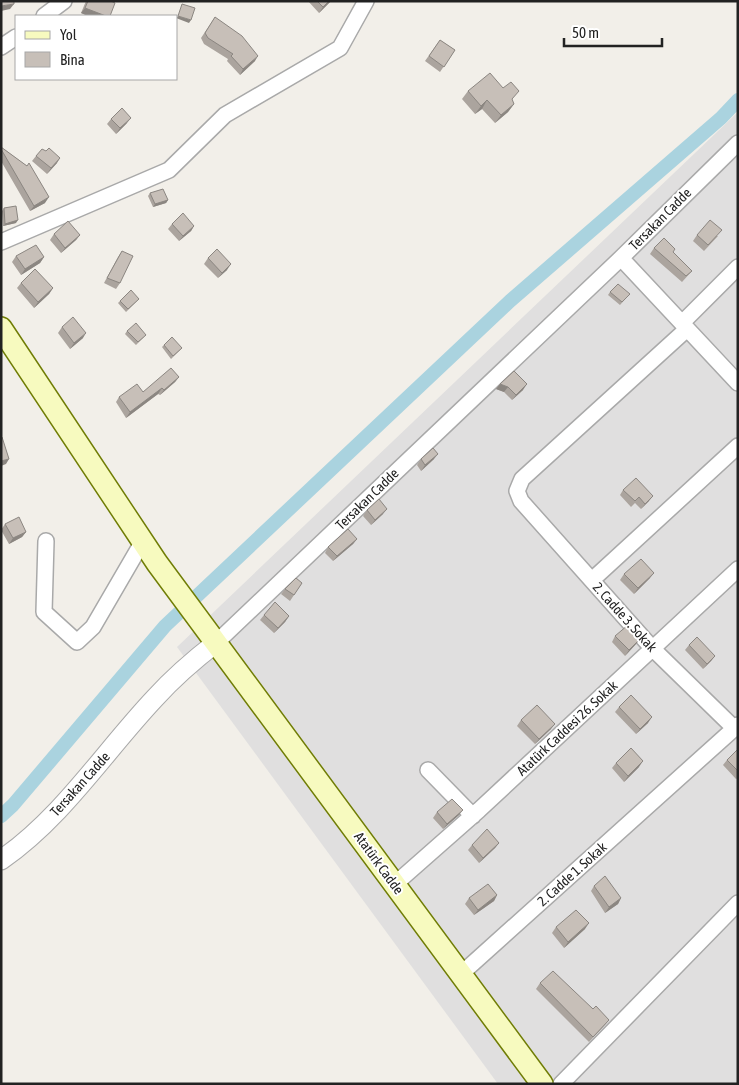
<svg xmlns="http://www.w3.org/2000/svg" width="739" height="1085" font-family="'Asap Condensed',sans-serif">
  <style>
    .residential { fill: #e0dfdf }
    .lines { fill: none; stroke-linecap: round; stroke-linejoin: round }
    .canal { stroke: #aad3df; stroke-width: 14 }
    .minor-casing { stroke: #a9a9a9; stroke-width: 18 }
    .tertiary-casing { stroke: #a9a9a9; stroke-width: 21 }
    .secondary-casing { stroke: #707d05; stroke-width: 24 }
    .minor { stroke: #fff; stroke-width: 15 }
    .tertiary { stroke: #fff; stroke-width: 19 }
    .secondary { stroke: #f7fabf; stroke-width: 21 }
    .wall { fill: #aba49e }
    .shaded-wall { fill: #8b8681 }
    .building { fill: #c7bfb8; stroke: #8b8681 }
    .labels { text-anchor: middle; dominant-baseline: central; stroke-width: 4; stroke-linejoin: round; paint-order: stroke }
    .street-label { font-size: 14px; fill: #222; stroke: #fff }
  </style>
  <rect width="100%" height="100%" fill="#f2efe9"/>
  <path class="residential" d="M738 112V1084H498L177 647Z"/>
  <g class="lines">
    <path class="canal" d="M1 816 13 805 165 626 510 301 721 118 738 100"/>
    <defs>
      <path id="minor" d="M44 16 64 1
        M1 47 16 37
        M1 242 169 170 225 115 340 48 366 1
        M621 258 738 383
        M682 323 738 267
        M687 329 522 479 517 491 521 501 652 648 734 728
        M46 541 44 612 77 642 93 627 143 541
        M592 580 738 446
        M217 642 621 258 738 143
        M428 770 473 816
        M395 884 479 810 738 569
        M461 974 738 725
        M561 1084 738 903"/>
      <path id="tertiary" d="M1 860C63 817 104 752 155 698 174 677 195 659 217 642"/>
      <path id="secondary" d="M1 328 157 563 542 1084"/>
    </defs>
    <use href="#minor" class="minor-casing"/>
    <use href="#tertiary" class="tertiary-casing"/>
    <use href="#secondary" class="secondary-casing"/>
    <use href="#minor" class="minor"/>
    <use href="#tertiary" class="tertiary"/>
    <use href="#secondary" class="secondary"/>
  </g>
  <path class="wall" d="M86 1H111L110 16H88L81 13Z
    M308 1H331L319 13Z
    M215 17 255 61 240 75 227 61 228 59 204 44 201 38Z
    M440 40 455 50 440 72 425 61Z
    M503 88 514 104 508 112 495 123 482 109 475 114 462 99 468 91Z
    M111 119 127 123 116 134 107 124Z
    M1 147 27 166 45 203 30 211 1 161Z
    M36 156 57 163 47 174 32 161Z
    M150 193 168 200 166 203 153 207 148 196Z
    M4 208 16 223 3 226 2 211Z
    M172 224 194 226 191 231 179 241 168 229Z
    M54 234 80 235 76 240 61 253 50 240Z
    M697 235 718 236 704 251 693 241Z
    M654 248 673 252 692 271 682 282 650 254Z
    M122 251 120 283 116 289 104 283 118 257Z
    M16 256 44 257 40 263 21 275 12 262Z
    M208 258 227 270 218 278 204 264Z
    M21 283 53 288 49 294 34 308 17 288Z
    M610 292 628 296 620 305 608 295Z
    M139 299 126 312 118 303 120 301Z
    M62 327 83 338 70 349 58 333Z
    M127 331 144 337 136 345 125 334Z
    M164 345 182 348 171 359 162 347Z
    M179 377 175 382 160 395 158 394 126 418 116 402 119 397 143 392Z
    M500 384 523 390 512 400 504 392 496 389Z
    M421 459H434L421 471 417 465Z
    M623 490 649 501 641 509 635 503 631 507 620 495Z
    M367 510 383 514 371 525 363 516Z
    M5 524 26 532 22 537 9 544 1 530Z
    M357 539 353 544 333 561 325 553 328 547Z
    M624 574 650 578 634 594 620 580Z
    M302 583 290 601 281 594 285 589Z
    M264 615 289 616 285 622 274 633 260 620Z
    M615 636 640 639 636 644 625 656 612 642Z
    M689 645 715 656 711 661 703 669 685 650Z
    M619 707 648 723 636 734 615 712Z
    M521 720 551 729 535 744 517 726Z
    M738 749V778L736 779 723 765 727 760Z
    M616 763 639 767 624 782 612 768Z
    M437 812 459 815 443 829 433 818Z
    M499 843 495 848 479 863 468 850 472 845Z
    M594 886 621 898 618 904 605 913 591 891Z
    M497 895 494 901 474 915 465 904 469 898Z
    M556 927 585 929 564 948 552 933Z
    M540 983 609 1020 605 1025 589 1042 536 989Z"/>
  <path class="shaded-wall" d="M329 1H331L319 13 323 7Z
    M14 4 10 9 1 11V6Z
    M85 8 106 16H88L81 13Z
    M178 16 191 20 189 23 176 18Z
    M258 56 255 61 240 75 243 69Z
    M487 100 482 109 475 114 481 106Z
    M514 104 508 112 495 123 501 115Z
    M131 118 127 123 116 134 120 128Z
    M60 158 57 163 47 174 51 168Z
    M49 197 45 203 30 211 34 206Z
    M168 200 166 203 153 207 155 204Z
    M18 220 16 223 3 226 5 224Z
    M194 226 191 231 179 241 183 236Z
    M80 235 76 240 61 253 65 248Z
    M44 257 40 263 21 275 25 269Z
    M231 264 227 270 218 278 222 273Z
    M53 288 49 294 34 308 38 302Z
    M86 333 83 338 70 349 74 343Z
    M179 377 175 382 160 395 164 390Z
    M500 384 508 387 504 392 496 389Z
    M527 384 523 390 512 400 516 395Z
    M162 388 158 394 126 418 130 412Z
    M438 454 434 459 421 471 425 465Z
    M9 459 6 464 1 466V461Z
    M653 496 649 501 641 509 645 504Z
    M387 509 383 514 371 525 375 520Z
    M26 532 22 537 9 544 13 538Z
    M357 539 353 544 333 561 337 556Z
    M654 573 650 578 634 594 638 588Z
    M289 616 285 622 274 633 278 628Z
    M640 639 636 644 625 656 629 650Z
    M715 656 711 661 703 669 707 664Z
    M652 717 648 723 636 734 640 729Z
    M555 724 551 729 535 744 539 739Z
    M643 761 639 767 624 782 628 776Z
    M463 810 459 815 443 829 447 824Z
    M499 843 495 848 479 863 483 858Z
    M497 895 494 901 474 915 478 910Z
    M621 898 618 904 605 913 609 907Z
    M589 923 585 929 564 948 568 942Z"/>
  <path class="building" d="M1 1H14V4L1 6Z
    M88 1H111L115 3 110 16H106L85 8Z
    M317 1H329L323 7Z
    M182 4 195 8 191 20 178 16Z
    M215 17 242 36 258 56 243 69 231 56 233 54 208 38 205 33Z
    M440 40 455 50 444 67 429 56Z
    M490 73 503 88 511 82 519 91 512 99 514 104 501 115 487 100 481 106 468 91Z
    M122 108 131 118 120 128 111 119Z
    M1 147 27 166 29 163 49 197 34 206 1 149Z
    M49 148 60 158 51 168 36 156 42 149 46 151Z
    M163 189 168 200 155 204 150 193Z
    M16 206 18 220 5 224 4 208Z
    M183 213 194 226 183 236 172 224Z
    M710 220 722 230 708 245 697 235Z
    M68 221 80 235 65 248 54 234Z
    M664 238 675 249 673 252 692 271 686 276 654 248Z
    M36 245 44 257 25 269 16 256Z
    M217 249 231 264 222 273 208 258Z
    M122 251 133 256 120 283 107 278Z
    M35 269 53 288 38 302 21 283Z
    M618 284 630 294 622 302 610 292Z
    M131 290 139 299 128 309 120 301Z
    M73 317 86 333 74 343 62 327Z
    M136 323 146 335 138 342 127 331Z
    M172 337 182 348 173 356 164 345Z
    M171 368 179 377 164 390 162 388 130 412 119 397 137 384 143 392Z
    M514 371 527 384 516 395 508 387 500 384Z
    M2 437 9 459 1 461V438Z
    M433 448 438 454 425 465 421 459Z
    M636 478 653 496 645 504 639 497 635 501 623 490Z
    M379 499 387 509 375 520 367 510Z
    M19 517 26 532 13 538 5 524Z
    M348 529 357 539 337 556 328 547Z
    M641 559 654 573 638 588 624 574Z
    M296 578 302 583 294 595 285 589Z
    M275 602 289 616 278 628 264 615Z
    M628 625 640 639 629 650 615 636Z
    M697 637 715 656 707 664 689 645Z
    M631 695 652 717 640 729 619 707Z
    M537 705 555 724 539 739 521 720Z
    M631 748 643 761 628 776 616 763Z
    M738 749V771L727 760Z
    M452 799 463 810 447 824 437 812Z
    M487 829 499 843 483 858 472 845Z
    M605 876 621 898 609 907 594 886Z
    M488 884 497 895 478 910 469 898Z
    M576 910 589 923 568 942 556 927Z
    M553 971 593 1009 596 1006 609 1020 593 1037 540 983Z"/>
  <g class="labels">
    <g class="street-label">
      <text transform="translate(660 219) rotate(-45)">Tersakan Cadde</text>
      <text transform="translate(367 499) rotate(-44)">Tersakan Cadde</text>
      <text transform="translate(625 617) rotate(48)">2. Cadde 3. Sokak</text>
      <text transform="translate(567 728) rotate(-43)">Atatürk Caddesi 26. Sokak</text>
      <text transform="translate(80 784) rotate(-48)">Tersakan Cadde</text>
      <text transform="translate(379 863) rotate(54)">Atatürk Cadde</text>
      <text transform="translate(572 874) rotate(-42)">2. Cadde 1. Sokak</text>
    </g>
  </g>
  <rect width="739" height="1085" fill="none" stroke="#222222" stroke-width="5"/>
  <rect x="15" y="15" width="162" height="65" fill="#ffffff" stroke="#a7a7a7"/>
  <rect x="25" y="31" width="25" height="8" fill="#f7fabf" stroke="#a7a7a7"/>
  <text x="60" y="40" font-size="15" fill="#222222">Yol</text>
  <rect x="25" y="52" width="25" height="15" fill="#c7bfb8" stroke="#a7a7a7"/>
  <text x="60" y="65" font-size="15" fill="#222222">Bina</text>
  <path d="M564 38v8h98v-8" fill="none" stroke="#222222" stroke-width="2.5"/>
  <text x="572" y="38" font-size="15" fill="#222222" stroke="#ffffff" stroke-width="4" paint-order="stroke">50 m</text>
</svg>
